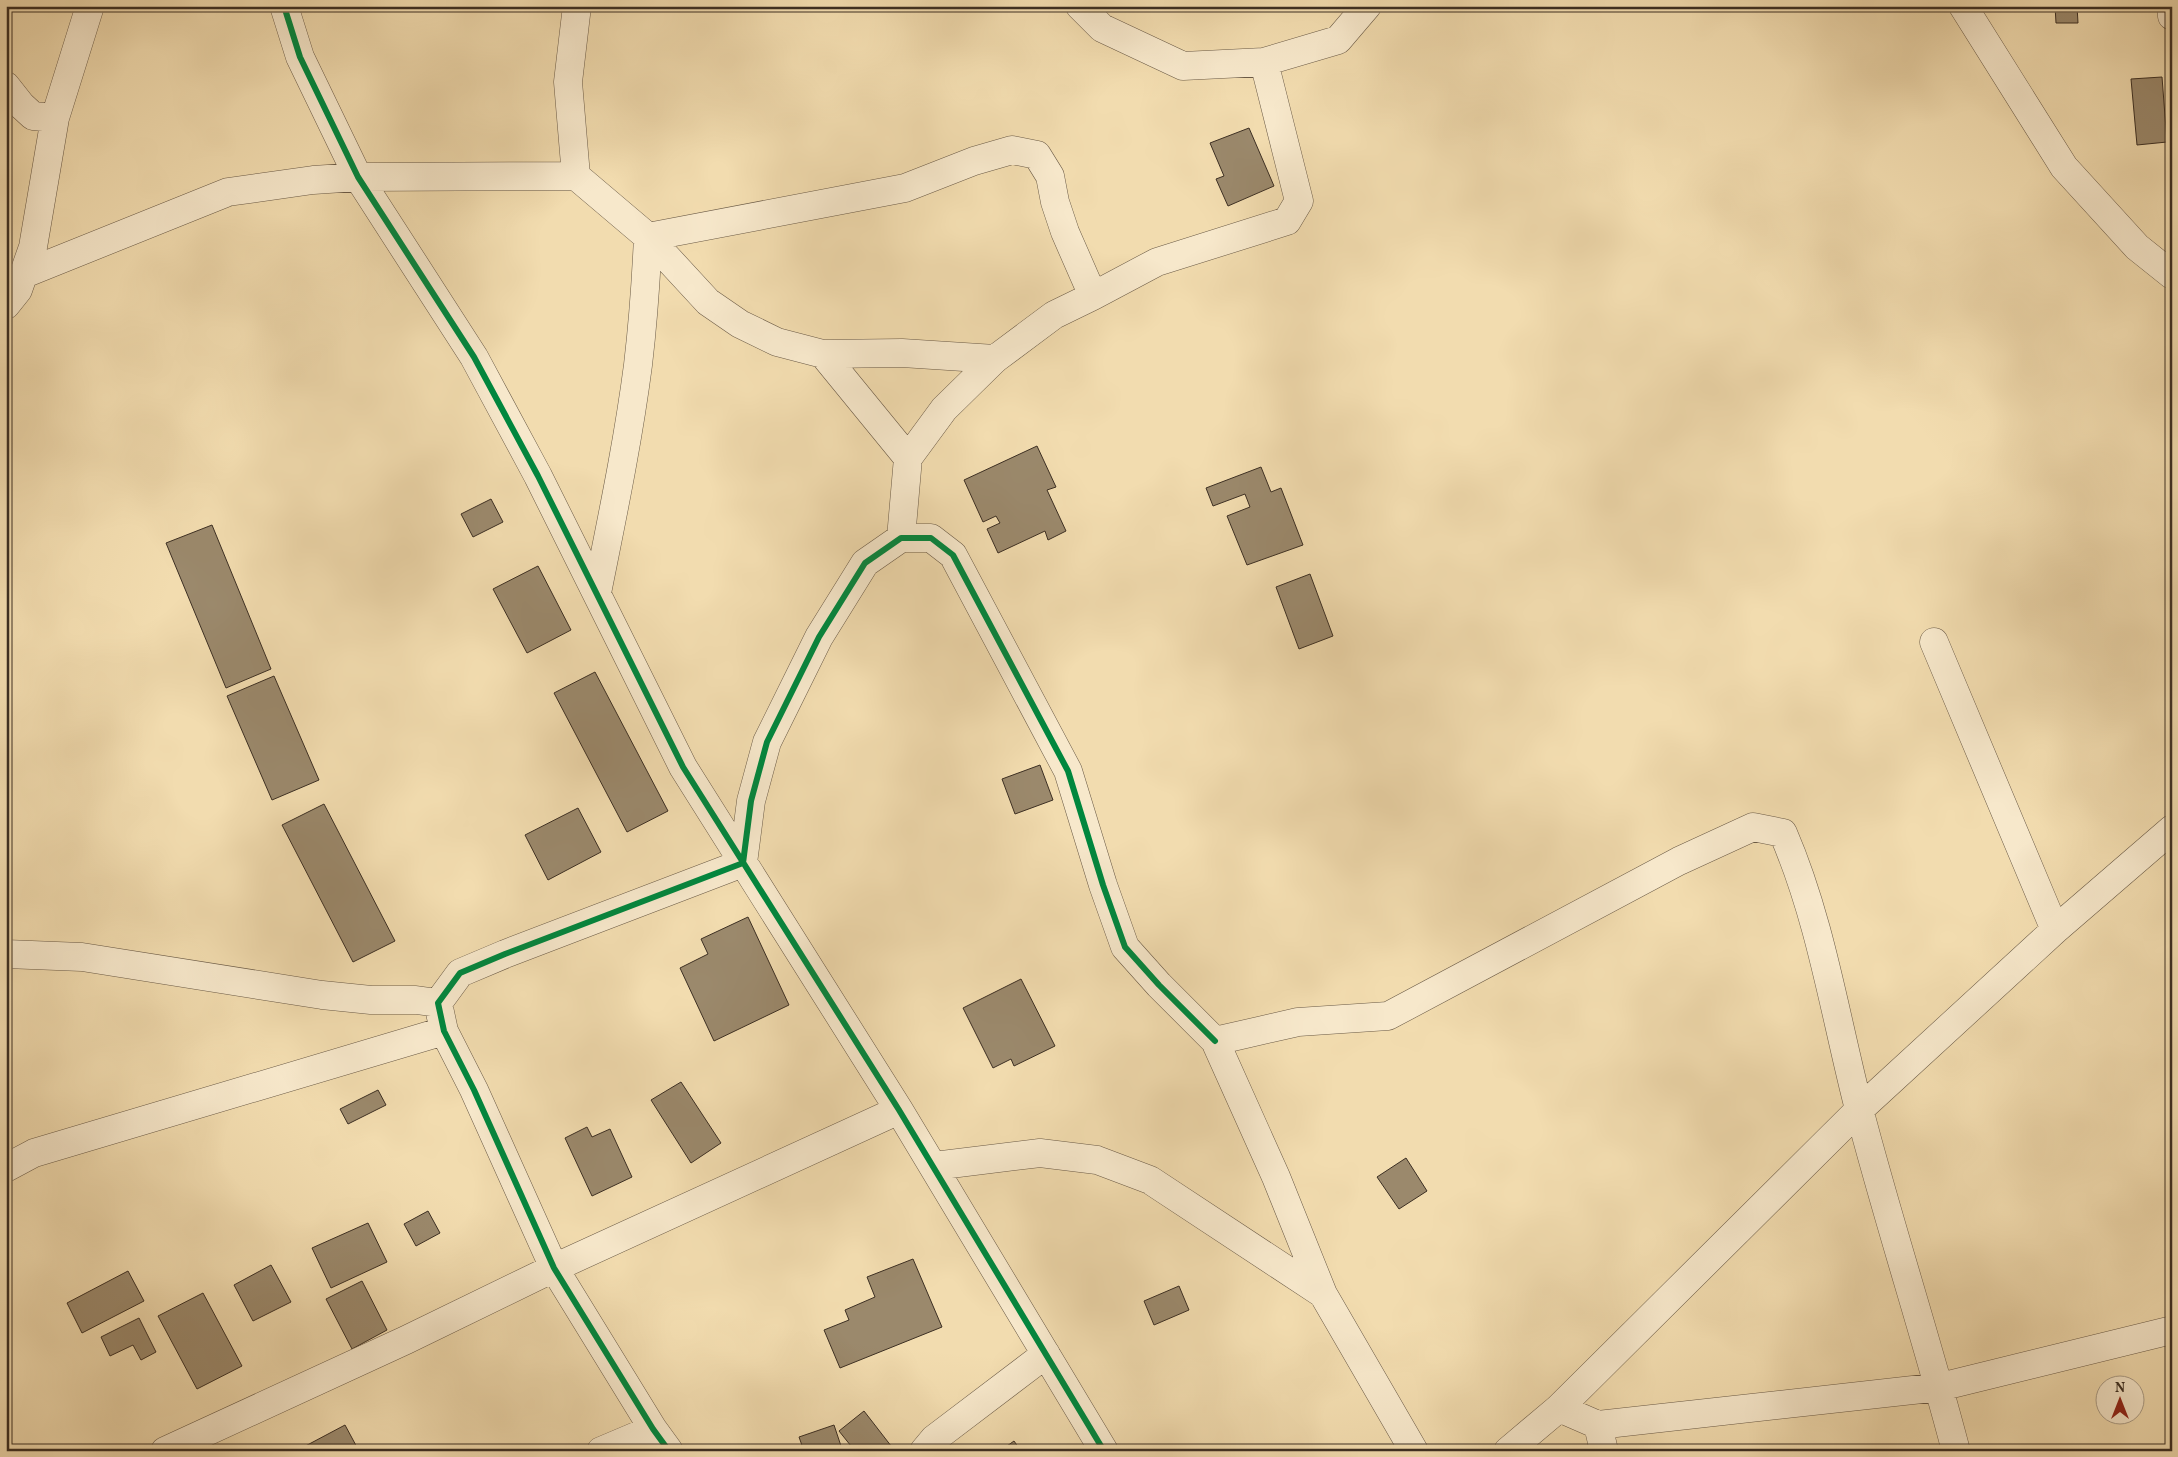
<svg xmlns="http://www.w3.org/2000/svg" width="2178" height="1457" font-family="Vollkorn,serif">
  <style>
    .building { fill: #9b896c; stroke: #3c2f23 }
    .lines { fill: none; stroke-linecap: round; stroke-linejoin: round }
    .minor-casing { stroke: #6a5a46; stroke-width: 29 }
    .minor { stroke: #f7e8cb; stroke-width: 28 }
    .cycleway-casing { stroke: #f7e8cb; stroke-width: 9 }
    .cycleway { stroke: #00873e; stroke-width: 6 }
  </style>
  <rect width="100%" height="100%" fill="#f2dcaf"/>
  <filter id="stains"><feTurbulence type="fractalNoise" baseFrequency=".004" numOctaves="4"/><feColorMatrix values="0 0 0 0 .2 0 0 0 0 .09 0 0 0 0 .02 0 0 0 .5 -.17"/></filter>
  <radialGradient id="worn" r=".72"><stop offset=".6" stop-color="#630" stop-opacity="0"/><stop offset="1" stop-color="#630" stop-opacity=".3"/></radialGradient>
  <path class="building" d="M2055 6H2077L2078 23H2056Z
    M2162 77 2167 142 2137 145 2131 79Z
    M1249 128 1274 186 1228 206 1216 179 1224 176 1210 143Z
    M1037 446 1056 487 1047 490 1066 531 1048 540 1045 531 998 553 987 529 1000 523 996 516 983 522 964 480Z
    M1261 467 1271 492 1281 488 1303 545 1247 565 1227 516 1250 507 1245 494 1213 506 1206 488Z
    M491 499 503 522 473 537 461 514Z
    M212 525 271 669 226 688 166 543Z
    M538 566 571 630 527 653 493 589Z
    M1310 574 1333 636 1299 649 1276 587Z
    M595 672 668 811 627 832 554 693Z
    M274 676 319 780 272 800 227 696Z
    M1040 765 1053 800 1015 814 1002 779Z
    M324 804 395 941 353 962 282 825Z
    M578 808 601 852 548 880 525 835Z
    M748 917 789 1005 714 1041 680 968 708 954 701 939Z
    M1021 979 1055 1046 1014 1066 1011 1059 993 1068 963 1008Z
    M681 1082 721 1143 691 1163 651 1100Z
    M378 1090 386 1105 348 1124 340 1109Z
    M587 1127 592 1137 610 1129 632 1177 592 1196 565 1138Z
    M1406 1158 1427 1191 1399 1209 1377 1177Z
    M428 1211 440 1233 416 1246 404 1224Z
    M368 1223 387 1262 331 1288 312 1248Z
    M913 1259 942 1327 840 1368 824 1330 849 1320 845 1310 875 1297 867 1277Z
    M271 1265 291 1302 253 1321 234 1285Z
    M128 1271 144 1301 82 1333 67 1303Z
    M362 1281 387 1330 352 1349 326 1299Z
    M1179 1286 1189 1310 1154 1325 1144 1301Z
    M203 1293 242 1366 197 1389 158 1316Z
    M139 1318 156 1352 141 1360 133 1345 110 1356 101 1337Z
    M864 1411 895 1451H844L851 1446 839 1431Z
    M345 1425 359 1451H296Z
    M834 1425 842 1449 836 1451H804L799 1437Z
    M1014 1441 1021 1451H1000Z"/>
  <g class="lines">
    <defs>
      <path id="minor" d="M284 6 300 57 358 177 474 357 538 476 683 767 899 1110 1104 1451
        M1080 6 1102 28 1183 66 1264 62 1338 40 1367 6
        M1963 6 2064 167 2137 247 2172 275
        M2171 6 2172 16
        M6 86 21 105 33 116 55 118
        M576 176 568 82 577 6
        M648 237 905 188 974 161 1012 150 1037 155 1050 176 1055 202 1065 232 1093 296 1157 262 1287 221 1299 201 1264 62
        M24 274 228 192 313 180 358 177 576 176 648 237 708 302 740 324 777 342 823 354 902 353 995 359
        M6 305 18 290 33 247 55 118 90 6
        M823 354 908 458
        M901 538 908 458 944 409 995 359 1054 315 1093 296
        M597 593C612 518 628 442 638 365 643 323 646 280 648 237
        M1934 642 2055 930
        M6 954 82 957 322 995 371 1000H416L438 1003
        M934 1166 1040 1153 1097 1160 1150 1180 1323 1294 1414 1451
        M6 1168 34 1153 444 1031
        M1323 1294 1276 1177 1215 1041 1298 1022 1388 1016 1679 861 1753 827 1783 833C1821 921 1835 1016 1859 1109 1889 1224 1926 1336 1956 1451
        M1559 1408 1598 1425 1940 1387 2172 1330
        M1598 1425 1604 1451
        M165 1451 406 1340 554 1268 899 1110
        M601 1451 653 1429
        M669 1451 653 1429 554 1268 474 1090 444 1031 438 1003 460 973 505 954 743 863 751 801 767 742 819 637 865 563 901 538H931L953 555 1068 771 1103 885 1125 947 1159 985 1215 1041
        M924 1451 934 1439 1046 1354
        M1508 1451 1559 1408 1859 1110 2055 930 2172 829"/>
    </defs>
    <use href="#minor" class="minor-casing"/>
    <use href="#minor" class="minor"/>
    <defs>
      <path id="cycleway" d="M284 6 300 57 358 177 474 357 538 476 683 767 899 1110 1104 1451
        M669 1451 653 1429 554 1268 474 1090 444 1031 438 1003 460 973 505 954 743 863 751 801 767 742 819 637 865 563 901 538H931L953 555 1068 771 1103 885 1125 947 1159 985 1215 1041"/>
    </defs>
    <use href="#cycleway" class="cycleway-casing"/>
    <use href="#cycleway" class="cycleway"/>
  </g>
  <rect width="2178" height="1457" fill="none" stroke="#f2dcaf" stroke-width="25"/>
  <rect x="8" y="8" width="2163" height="1442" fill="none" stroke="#3c2f23" stroke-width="2.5"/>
  <rect x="12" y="12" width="2153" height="1432" fill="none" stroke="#3c2f23"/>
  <g transform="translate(2120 1400)"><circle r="24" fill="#f7e8cb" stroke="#ac9e88"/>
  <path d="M0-4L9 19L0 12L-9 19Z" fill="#8f2418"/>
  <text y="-8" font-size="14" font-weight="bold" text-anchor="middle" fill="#3c2f23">N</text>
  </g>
  <rect width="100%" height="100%" filter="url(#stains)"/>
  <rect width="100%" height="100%" fill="url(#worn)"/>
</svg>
